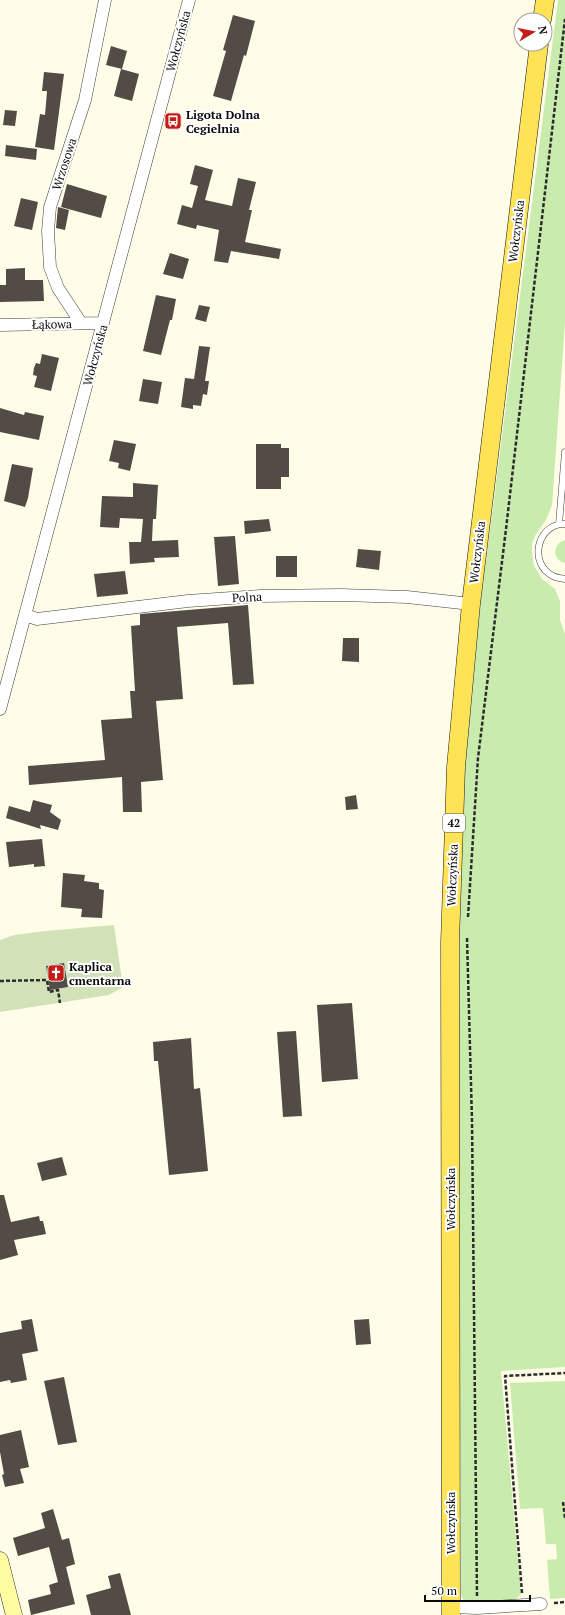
<svg xmlns="http://www.w3.org/2000/svg" width="565" height="1615" font-family="'PT Serif',serif">
  <style>
    .green { fill: #c9ecae }
    .cemetery { fill: #d1e1b8 }
    .building { fill: #534c46 }
    .lines { fill: none; stroke-linecap: round; stroke-linejoin: round }
    .lane-casing { stroke: #3d3d3d; stroke-width: 7 }
    .street-casing { stroke: #3d3d3d; stroke-width: 13 }
    .secondary-casing { stroke: #2c2c2c; stroke-width: 17 }
    .primary-casing { stroke: #1b1b1b; stroke-width: 19 }
    .path { stroke: #2c2c2c; stroke-width: 2.5; stroke-dasharray: 4 2; stroke-linecap: butt }
    .lane { stroke: #fff; stroke-width: 6 }
    .street { stroke: #fff; stroke-width: 12 }
    .secondary { stroke: #fffca2; stroke-width: 16 }
    .primary { stroke: #ffe357; stroke-width: 18 }
    .labels { text-anchor: middle; dominant-baseline: central; stroke-width: 4; stroke-linejoin: round; paint-order: stroke }
    .shield { fill: #fff; stroke: #545454; stroke-width: 1 }
    .shield-label { font-size: 11px; font-weight: bold; fill: #0a0a0a }
    .street-label { font-size: 12px; fill: #0a0a0a; stroke: #fff }
    .poi-label { font-size: 12px; font-weight: bold; fill: #0a0a0a; stroke: #fff; text-anchor: start }
  </style>
  <rect width="100%" height="100%" fill="#fffce7"/>
  <path class="green" d="M558 0H565V322L552 505 546 520 536 534 532 543V553L534 566 542 579 555 589 560 601V620L565 634V1367L501 1371 521 1594 515 1600 468 1603C461 1600 461 1596 461 1588L457 940 467 709Z
    M565 540V563C552 560 552 544 565 540Z
    M565 1381V1598L550 1599 547 1560 557 1559 556 1544H546L543 1508 520 1509 510 1383Z"/>
  <path class="cemetery" d="M114 925 123 987 109 995 0 1012V940L14 935 46 931Z"/>
  <path class="building" d="M233 15 255 21 246 56 244 55 231 101 213 96 226 51 223 50Z
    M111 46 127 51 122 69 106 65Z
    M121 69 139 74 132 101 114 96Z
    M44 72 64 74 54 150 35 147 40 114 45 115 47 91H42Z
    M5 110 17 111 15 126 3 125Z
    M6 145 37 149 36 160 5 156Z
    M195 165 213 170 205 200 232 206 238 178 256 182 249 210H252L245 242 281 249 279 259 231 251 228 263 214 261 219 230 197 225 196 229 177 224 182 205 192 208 198 186 190 184Z
    M67 184 107 196 101 218 61 207Z
    M21 198 38 202 32 230 14 226Z
    M58 207 69 210 65 230 56 228Z
    M170 253 189 259 183 279 163 274Z
    M25 268V280H43L44 301 0 302V285H6V269Z
    M156 295 176 299 172 320H170L161 355 143 351Z
    M199 305 210 307 206 322 195 319Z
    M199 346 210 347 205 381H209L207 395 203 394 201 406 193 405V409L181 407 185 378 194 379Z
    M42 354 59 358 51 391 34 387 37 376 33 375 34 368 36 363 40 364Z
    M143 379 162 382 158 404 139 401Z
    M0 408 24 415 25 412 44 416 39 440 0 432Z
    M114 440 136 444 130 471 118 468 119 463 109 461Z
    M256 444H281V448H289V477H281V489H256Z
    M12 464 33 468 28 498 25 507 4 501Z
    M133 483 158 485 156 519H153L152 541 178 540 179 557 154 558 155 562 130 564 129 542H141L143 519 120 518 119 528 100 527 102 496 133 497Z
    M269 519 271 531 245 534 244 521Z
    M235 536 239 584 218 586 214 537Z
    M358 549 381 551 379 570 356 567Z
    M276 556H297V577H276Z
    M125 571 128 594 97 597 94 574Z
    M248 605 254 684 233 685 228 623 177 627 183 699 156 701 163 780 141 782 142 812H123L122 777 29 785 28 766 105 760 101 720 132 718 130 691H135L131 626 140 625V614Z
    M343 638H359V662L342 661Z
    M356 795 358 809 346 810 345 797Z
    M33 800 52 805 50 812 61 820 58 830 40 825 41 829 6 818 9 806 30 812Z
    M42 839 45 866 34 867V864L9 867 6 842Z
    M63 873 85 875 84 881 99 883V889L104 890 102 918 81 917 82 909 61 907Z
    M64 963 68 987 50 990 46 966Z
    M352 1003 358 1079 322 1082 317 1005Z
    M296 1031 302 1116 283 1117 277 1032Z
    M191 1038 194 1089 200 1088 208 1171 169 1175 158 1061H154L153 1042Z
    M62 1157 67 1175 42 1181 37 1163Z
    M0 1195H4L11 1222 39 1216 40 1221H43L46 1234 14 1240 18 1255 0 1260Z
    M32 1319 38 1351 22 1354 27 1380 11 1383 10 1380 0 1382V1333L22 1329 21 1321Z
    M369 1319 371 1344 356 1345 354 1320Z
    M64 1377 77 1442 58 1445 44 1381Z
    M21 1430 29 1467 20 1469 24 1483 5 1487 2 1475 4 1474 0 1452V1435Z
    M53 1509 62 1540 69 1538 75 1564 66 1567 75 1604 31 1615 28 1600 51 1594 49 1585 58 1582 49 1547 18 1556 13 1538 45 1528 41 1513Z
    M120 1573 131 1615H91L86 1595 111 1588 108 1576Z"/>
  <g class="lines">
    <defs>
      <path id="lane" d="M559 524 565 452
        M565 524C537 523 528 564 553 576 556 578 561 578 565 579"/>
      <path id="street" d="M81 323 58 288 50 267 48 231 50 207 85 100 105 0
        M0 325 103 323
        M25 615 37 619 188 601 260 596 341 595 407 597 471 604
        M0 709 189 0
        M451 1607 477 1608 541 1604"/>
      <path id="secondary" d="M0 1560 14 1615"/>
      <path id="primary" d="M542 20 545 0
        M451 1615 450 942 456 767 471 604 539 44"/>
    </defs>
    <use href="#lane" class="lane-casing"/>
    <use href="#street" class="street-casing"/>
    <use href="#secondary" class="secondary-casing"/>
    <use href="#primary" class="primary-casing"/>
    <path class="path" d="M468 917 478 758 506 529 565 19
      M467 938 472 1121 477 1597
      M0 981 47 980 49 992 58 990 60 1003
      M563 1502 565 1518
      M522 1593 505 1376 565 1373
      M554 1603 565 1602"/>
    <use href="#lane" class="lane"/>
    <use href="#street" class="street"/>
    <use href="#secondary" class="secondary"/>
    <use href="#primary" class="primary"/>
  </g>
  <defs>
    <symbol id="bus-square" viewBox="-11 -11 22 22"><rect x="-9" y="-9" width="18" height="18" rx="4" fill="#c41d18" stroke="#fff"/><path d="M-5-6H5V4H4V6H2V4H-2V6H-4V4H-5ZM-3.5-4V0h7V-4ZM-3.5 1.2v1.5H-2V1.2ZM2 1.2v1.5H3.5V1.2Z" fill="#fff"/></symbol>
    <symbol id="church-square" viewBox="-11 -11 22 22"><rect x="-9" y="-9" width="18" height="18" rx="4" fill="#c41d18" stroke="#fff"/><path d="M-1.2-6h2.4v3.5h3.3v2.4h-3.3V6h-2.4V-.1h-3.3v-2.4h3.3Z" fill="#fff"/></symbol>
  </defs>
  <g fill-rule="evenodd">
    <use href="#bus-square" x="163" y="111" width="20" height="20"/>
    <use href="#church-square" x="46" y="963" width="20" height="20"/>
  </g>
  <g class="labels">
    <rect class="shield" x="443" y="814" width="22" height="18" rx="3"/>
    <g class="shield-label">
      <text x="454" y="823">42</text>
    </g>
    <g class="street-label">
      <text transform="translate(178 41) rotate(-75)">Wołczyńska</text>
      <text transform="translate(64 164) rotate(-72)">Wrzosowa</text>
      <text transform="translate(516 231) rotate(-83)">Wołczyńska</text>
      <text transform="translate(52 324) rotate(-1)">Łąkowa</text>
      <text transform="translate(95 355) rotate(-75)">Wołczyńska</text>
      <text transform="translate(477 552) rotate(-83)">Wołczyńska</text>
      <text transform="translate(247 597) rotate(-3)">Polna</text>
      <text transform="translate(452 875) rotate(-88)">Wołczyńska</text>
      <text transform="translate(450 1199) rotate(-90)">Wołczyńska</text>
      <text transform="translate(450 1523) rotate(-90)">Wołczyńska</text>
    </g>
    <g class="poi-label">
      <text x="186" y="114">Ligota Dolna<tspan x="186" dy="14">Cegielnia</tspan></text>
      <text x="69" y="966">Kaplica<tspan x="69" dy="14">cmentarna</tspan></text>
    </g>
  </g>
  <g transform="translate(533 32) rotate(80)"><circle r="19" fill="#ffffff" stroke="#9d9d9d"/>
  <path d="M0-3L7 15L0 10L-7 15Z" fill="#c41d18"/>
  <text y="-6" font-size="11" font-weight="bold" text-anchor="middle" fill="#0a0a0a">N</text>
  </g>
  <path d="M425 1595v6h105v-6" fill="none" stroke="#0a0a0a" stroke-width="2"/>
  <text x="431" y="1595" font-size="12" fill="#0a0a0a" stroke="#ffffff" stroke-width="3" paint-order="stroke">50 m</text>
</svg>
